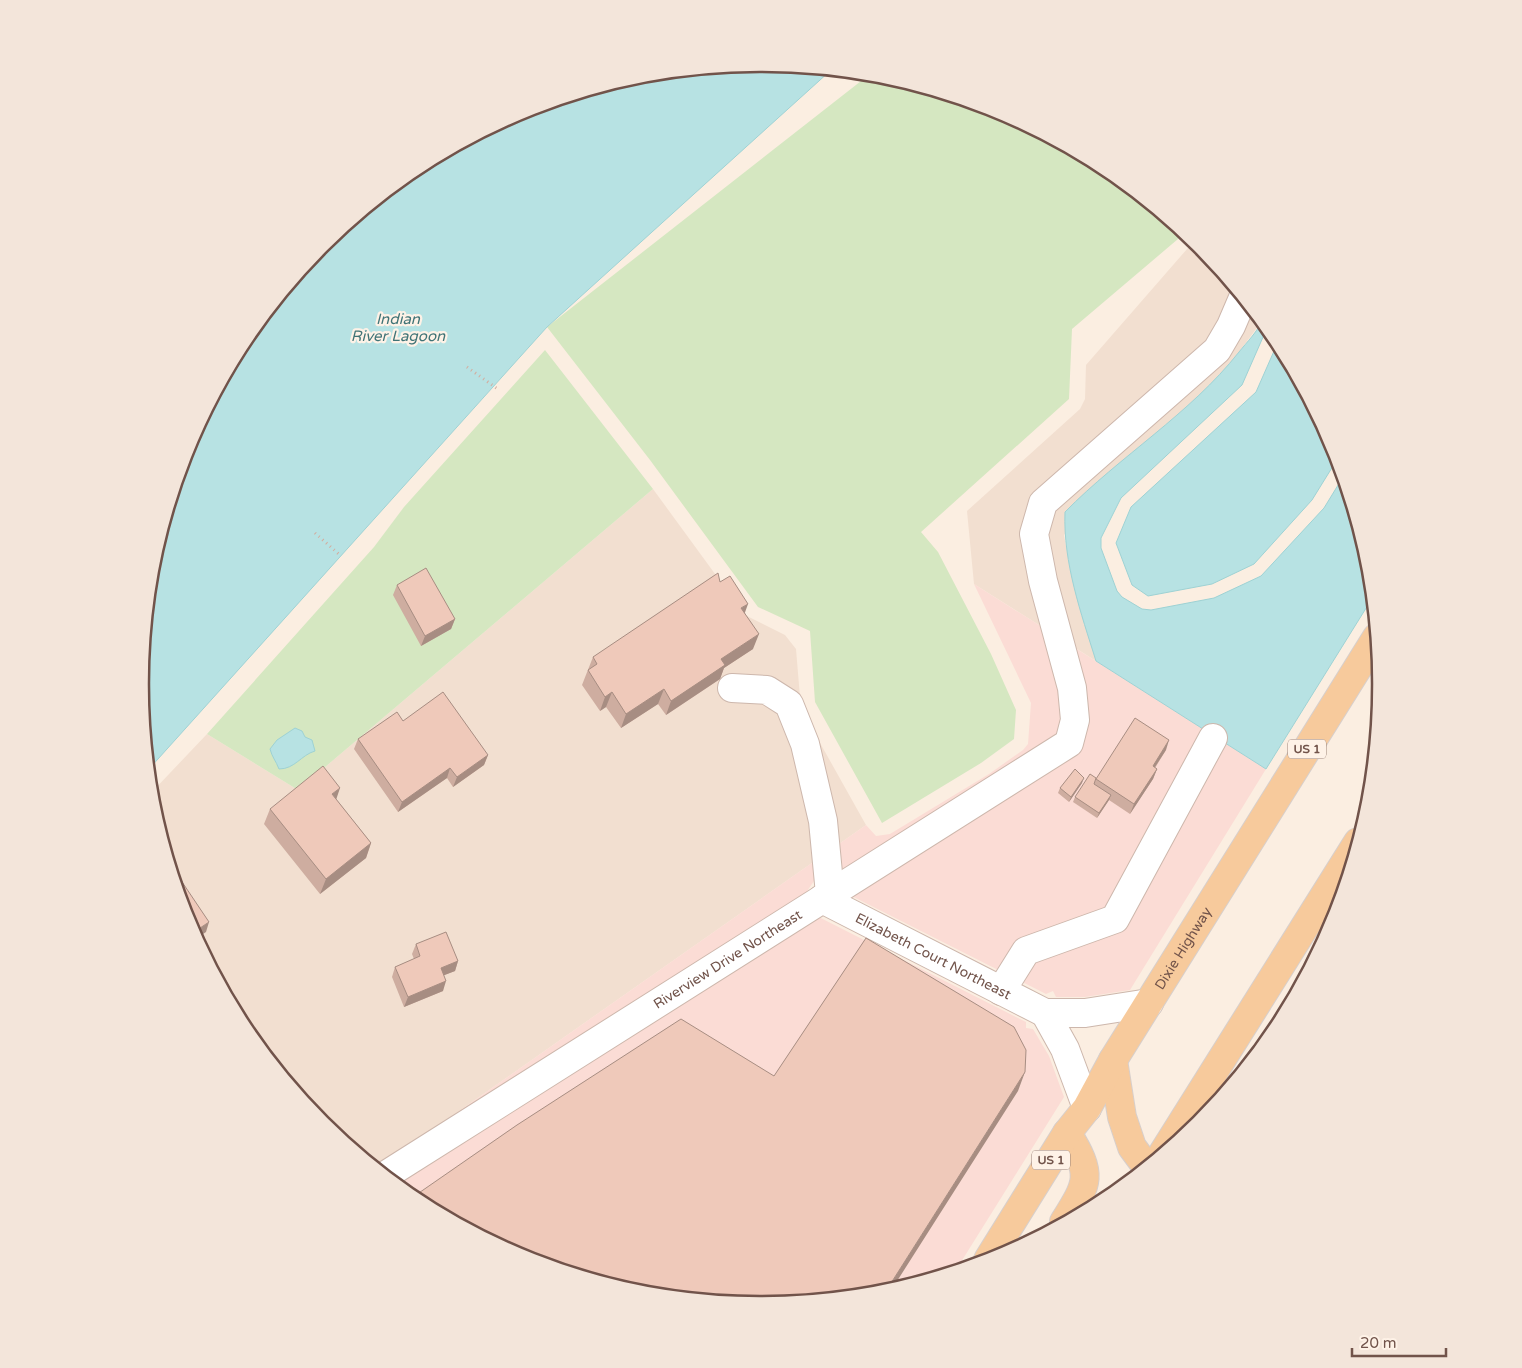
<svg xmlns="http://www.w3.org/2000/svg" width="1522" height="1368" font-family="'Varela Round',sans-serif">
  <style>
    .residential { fill: #f2dfd0 }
    .commercial { fill: #fbdcd5 }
    .green { fill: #d5e7c1 }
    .water { fill: #b7e2e3; stroke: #9ed2d4 }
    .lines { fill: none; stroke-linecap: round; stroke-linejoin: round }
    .minor-casing { stroke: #cdb7ac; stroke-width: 30 }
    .major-casing { stroke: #d7cfcc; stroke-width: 30 }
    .path { stroke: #d3ac9e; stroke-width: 3; stroke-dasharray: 1 4; stroke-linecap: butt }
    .minor { stroke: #fff; stroke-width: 28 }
    .major { stroke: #f7ca9c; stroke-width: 28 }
    .wall { fill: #ceada0 }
    .shaded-wall { fill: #a78d82 }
    .building { fill: #efc9ba; stroke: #a78d82 }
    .labels { text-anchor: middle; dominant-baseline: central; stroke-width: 4.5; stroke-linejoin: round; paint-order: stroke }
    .shield { fill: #fef2e7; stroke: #9b8379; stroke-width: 1 }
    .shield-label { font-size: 12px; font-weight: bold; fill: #71534a }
    .street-label { font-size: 14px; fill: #71534a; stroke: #fef2e7 }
    .water-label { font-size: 15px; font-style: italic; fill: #3f7376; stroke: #fef2e7 }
    .rim { fill: none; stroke: #71534a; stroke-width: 2.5 }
  </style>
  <rect width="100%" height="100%" fill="#fbeee1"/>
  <path class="residential" d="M1194 241 1262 321 1233 360 1203 393 1142 445 1064 535 1070 569 1096 661 974 584 967 511 1080 409 1085 399 1086 365Z
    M653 489 745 615 785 635 796 649 801 709 866 825 378 1168 322 1122 245 1028 188 921 153 805 151 793 207 734 298 790Z"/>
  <path class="commercial" d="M974 584 1266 769 1130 990 1085 997H1056L1053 991 1046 994 816 878 797 906 1026 1022V1028L1033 1029 1049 1056 1064 1097 956 1270 882 1292 761 1304 640 1292 416 1200 378 1168 866 825 876 836 890 834 989 774 1023 750 1028 744 1031 703Z"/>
  <path class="green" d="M870 74 882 76 999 111 1106 168 1182 231 1178 239 1072 329 1069 399 921 532 938 552 991 654 1016 710 1014 739 981 763 882 823 815 702 810 631 758 607 650 460 547 327Z
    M545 350 653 489 298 790 207 734 374 547 404 507Z"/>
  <path class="water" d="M761 64 830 71 547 327 149 769 141 684 153 563 188 446 245 339 323 245 417 168 524 111 640 76Z
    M1262 321 1267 328 1242 385 1121 498 1101 538V548L1117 591 1122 597 1142 609 1151 610 1214 598 1261 576 1324 508 1343 477 1369 563 1373 597 1266 769 1096 661C1081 613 1063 563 1065 512 1120 456 1190 414 1239 352 1247 342 1257 332 1262 321Z
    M1278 342 1334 447 1338 458 1312 500 1254 564 1212 584 1148 596 1132 585 1116 543 1131 507 1256 392Z
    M295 728 302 731 305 737 312 740 315 751C301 755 295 769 279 769 276 761 272 757 270 749L277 740Z"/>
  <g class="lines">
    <defs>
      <g id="minor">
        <path d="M732 688 767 690 789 704 805 744 823 821 830 894"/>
        <path id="s1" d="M822 899 1045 1013H1085L1149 1003"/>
        <path d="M1001 991 1026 951 1115 919 1213 738"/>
        <path d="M1045 1013 1065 1049 1087 1108"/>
        <path id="s2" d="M386 1175 1069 743 1075 720 1072 688 1043 581 1034 534 1043 503 1217 350 1231 326 1243 298"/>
      </g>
      <g id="major">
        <path d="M1113 1060 1122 1117 1132 1147 1146 1166"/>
        <path d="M1163 1153 1358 842"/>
        <path d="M1064 1222C1089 1182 1093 1175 1067 1133"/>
        <path id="s3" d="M988 1260 1067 1133 1087 1108 1113 1060 1377 637"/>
      </g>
    </defs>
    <use href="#minor" class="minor-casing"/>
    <use href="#major" class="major-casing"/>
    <path class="path" d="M467 367 499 390
      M315 533 341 556"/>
    <use href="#minor" class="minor"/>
    <use href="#major" class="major"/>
  </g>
  <path class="wall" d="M720 582 745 613 753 649 724 668 720 679 666 715 658 704 621 728 606 707 600 711 582 685 593 657Z
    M397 585 455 619 451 629 421 646 393 595Z
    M403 721 488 755 484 765 453 787 447 778 398 812 354 749 358 739Z
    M1166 750 1155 768 1157 769 1153 779 1130 814 1109 800 1097 818 1073 802 1075 797 1096 778Z
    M1082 783 1069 802 1058 793 1060 788Z
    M336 799 371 843 366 858 320 894 264 824 270 809Z
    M416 944 458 961 455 971 444 975 443 991 404 1007 392 977 395 967 414 959 412 954Z"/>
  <path class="shaded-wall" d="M748 604 743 618 741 608Z
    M455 619 451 629 421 646 425 636Z
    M759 634 753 649 724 668 720 679 666 715 671 701 721 659Z
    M664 689 658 704 621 728 626 714Z
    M612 692 606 707 600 711 605 697Z
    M1169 740 1166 750 1149 776 1153 766Z
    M488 755 484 765 453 787 457 777Z
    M450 768 447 778 398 812 402 802Z
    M1157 769 1153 779 1130 814 1134 804Z
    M1084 778 1082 783 1069 802 1071 797Z
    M340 788 335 803 332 794Z
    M1111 795 1109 800 1097 818 1099 813Z
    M371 843 366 858 320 894 326 879Z
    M209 922 206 932 197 938 194 932Z
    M458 961 455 971 437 978 441 968Z
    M446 981 443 991 404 1007 408 997Z
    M1025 1072 1018 1091 892 1289 886 1291Z"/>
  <path class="building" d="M426 568 455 619 425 636 397 585Z
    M718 573 720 582 730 576 748 604 741 608 759 634 721 659 725 665 671 701 664 689 626 714 612 692 605 697 588 670 597 664 593 657Z
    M443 692 488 755 457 777 450 768 402 802 358 739 397 712 403 721Z
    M1135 718 1169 740 1153 766 1157 769 1134 804 1096 779Z
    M323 766 340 788 332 794 371 843 326 879 270 809Z
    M1075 769 1084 778 1071 797 1060 788Z
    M1090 774 1096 778 1094 784 1111 795 1099 813 1075 797Z
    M170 864 209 922 194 932 188 921Z
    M446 932 458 961 441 968 446 981 408 997 395 967 420 956 416 944Z
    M866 938 1014 1027 1026 1050 1025 1072 886 1291 882 1292 761 1304 640 1292 523 1257 416 1200 413 1197 517 1125 681 1019 774 1076Z"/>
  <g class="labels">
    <g class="shield">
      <rect x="1288" y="739.5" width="38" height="19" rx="4"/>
      <rect x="1032" y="1150.5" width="38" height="19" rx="4"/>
    </g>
    <g class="shield-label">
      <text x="1307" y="749">US 1</text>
      <text x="1051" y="1160">US 1</text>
    </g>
    <g class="street-label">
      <text stroke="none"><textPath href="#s3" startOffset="368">Dixie Highway</textPath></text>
      <text stroke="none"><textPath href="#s1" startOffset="125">Elizabeth Court Northeast</textPath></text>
      <text stroke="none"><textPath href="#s2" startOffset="404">Riverview Drive Northeast</textPath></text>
    </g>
    <g class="water-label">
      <text x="398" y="319">Indian<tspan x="398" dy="17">River Lagoon</tspan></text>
    </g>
  </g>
  <path d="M0 0H1522V1368H0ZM760 72H761A611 611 0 0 1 1372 683V685A611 611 0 0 1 761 1296H760A611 611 0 0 1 149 685V683A611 611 0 0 1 760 72Z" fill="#f3e5da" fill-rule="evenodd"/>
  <path class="rim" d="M760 72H761A611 611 0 0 1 1372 683V685A611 611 0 0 1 761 1296H760A611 611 0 0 1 149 685V683A611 611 0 0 1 760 72Z"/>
  <path d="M1352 1348v8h94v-8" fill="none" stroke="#71534a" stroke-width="2.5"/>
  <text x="1360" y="1348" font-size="15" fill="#71534a" stroke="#fef2e7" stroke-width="4" paint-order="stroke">20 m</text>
</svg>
